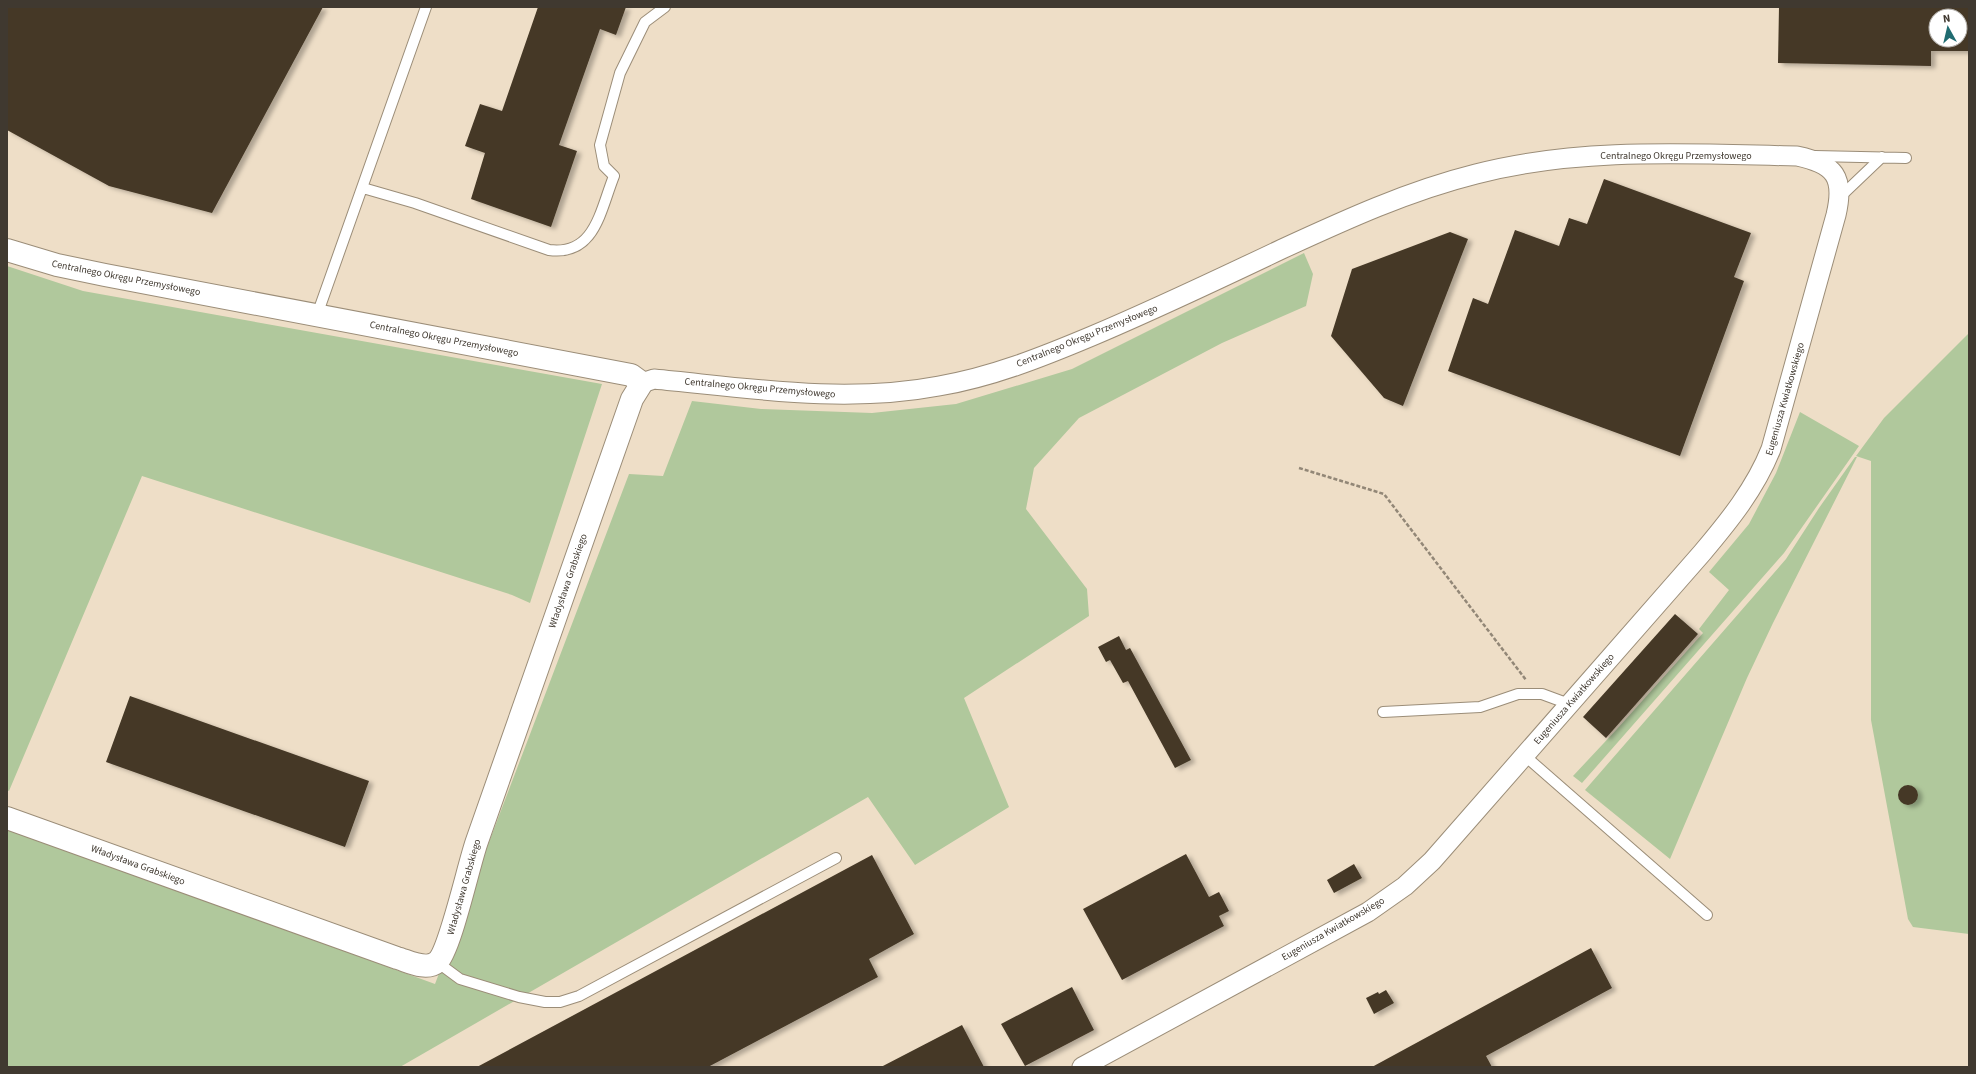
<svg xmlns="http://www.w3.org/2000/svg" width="1976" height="1074" font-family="'Source Sans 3',sans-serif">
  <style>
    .green { fill: #b0c89c }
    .building { fill: #453826; fill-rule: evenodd; filter: url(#shadow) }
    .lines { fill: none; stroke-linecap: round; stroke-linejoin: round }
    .lane-casing { stroke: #9b8d78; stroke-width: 12 }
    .street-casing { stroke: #9b8d78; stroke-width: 21 }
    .secondary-casing { stroke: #9b8d78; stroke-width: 24 }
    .path { stroke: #928777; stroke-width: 2.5; stroke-dasharray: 4 2; stroke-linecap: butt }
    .lane { stroke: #fff; stroke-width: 10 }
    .street { stroke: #fff; stroke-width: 19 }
    .secondary { stroke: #fff; stroke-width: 22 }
    .labels { text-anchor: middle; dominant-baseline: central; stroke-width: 4; stroke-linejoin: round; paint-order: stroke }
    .street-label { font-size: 10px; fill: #403930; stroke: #fff }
  </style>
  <defs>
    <filter id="shadow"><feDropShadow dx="4.5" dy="2.5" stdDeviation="2" flood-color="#0004"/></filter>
  </defs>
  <rect width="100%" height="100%" fill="#eedec7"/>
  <path class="green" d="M1304 253 1313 274 1306 306 1222 343 1079 418 1034 468 1026 509 1087 589 1089 616 964 698 1009 807 915 865 868 797 400 1067H7V828L435 984 629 474 663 476 692 401 761 409 872 413 956 404 1072 369Z
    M7 266 83 291 602 384 530 603 512 595 142 476 9 791 7 790Z
    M1969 333V934L1913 927 1908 919 1871 720V461L1856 456 1884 418Z
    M1800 412 1859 446 1784 553 1582 783 1573 776 1617 729 1703 633 1699 629 1729 590 1709 572 1749 524 1776 473Z
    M1855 457H1857L1773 623 1747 678 1670 859 1585 790 1786 559 1819 508Z"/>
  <path class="building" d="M7 7H323L212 213 109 186 7 130Z
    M538 7H626L616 35 600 29 559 145 577 151 551 227 471 199 485 153 465 146 480 104 502 111Z
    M1779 7H1969V51H1931V66L1778 63ZM1936 16H1960V40H1936Z
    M1604 179 1751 233 1734 277 1744 281 1680 456 1448 371 1473 298 1488 304 1515 230 1559 246 1569 218 1587 224Z
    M1450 232 1468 239 1403 406 1384 398 1331 336 1352 269Z
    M1675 614 1698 634 1606 738 1583 717Z
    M1119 636 1126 650 1130 648 1191 760 1175 768 1128 681 1123 683 1110 660 1106 662 1098 647Z
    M130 696 369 781 345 847 106 762Z
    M1898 795a10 10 0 1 1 20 0a10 10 0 1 1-20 0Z
    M1186 854 1209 897 1219 892 1229 911 1219 916 1224 926 1122 980 1083 909Z
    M872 855 914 934 869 959 878 977 708 1067H477Z
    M1354 864 1362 878 1334 893 1327 880Z
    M1591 948 1612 988 1486 1056 1492 1067H1372Z
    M1072 987 1094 1030 1025 1066 1001 1024Z
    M1386 990 1394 1003 1374 1014 1366 998 1378 992 1379 994Z
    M962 1025 984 1067H881Z"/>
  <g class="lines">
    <defs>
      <path id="lane" d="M1815 156 1906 158
        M363 188 415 203 549 250C595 256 600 211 614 176L604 166 600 145 620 73 645 22 665 7
        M1840 197 1882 157
        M317 315 426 7
        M1383 712 1480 707 1518 694H1542L1569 704
        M1524 755 1707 915
        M437 962 460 979 519 997 545 1002H560L579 996 836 858"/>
      <path id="street" d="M642 383 654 379C748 388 845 404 939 386 992 377 1042 357 1092 336 1156 309 1219 279 1282 249 1345 220 1408 191 1476 174 1580 147 1691 154 1797 156 1835 164 1845 177 1836 215L1771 449C1755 489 1729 521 1702 553L1432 861 1405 886 1368 912 1082 1067"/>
      <path id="secondary" d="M7 250 57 265 105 275 631 375 642 383 632 399C580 546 529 694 477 841 469 863 450 951 437 962 426 971 408 961 397 958L7 818"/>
    </defs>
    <use href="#lane" class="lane-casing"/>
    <use href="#street" class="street-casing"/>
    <use href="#secondary" class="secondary-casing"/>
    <path class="path" d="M1299 468 1384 494 1526 680"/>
    <use href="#lane" class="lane"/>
    <use href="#street" class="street"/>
    <use href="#secondary" class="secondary"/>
  </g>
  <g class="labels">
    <g class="street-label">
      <text x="1676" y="156">Centralnego Okręgu Przemysłowego</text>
      <text transform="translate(126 278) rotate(11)">Centralnego Okręgu Przemysłowego</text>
      <text transform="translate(1087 336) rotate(-22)">Centralnego Okręgu Przemysłowego</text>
      <text transform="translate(444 339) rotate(11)">Centralnego Okręgu Przemysłowego</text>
      <text transform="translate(760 388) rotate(5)">Centralnego Okręgu Przemysłowego</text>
      <text transform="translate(1785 399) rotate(-74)">Eugeniusza Kwiatkowskiego</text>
      <text transform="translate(568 581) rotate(-71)">Władysława Grabskiego</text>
      <text transform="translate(1574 699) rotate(-49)">Eugeniusza Kwiatkowskiego</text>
      <text transform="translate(138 865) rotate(20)">Władysława Grabskiego</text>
      <text transform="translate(464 887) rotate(-74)">Władysława Grabskiego</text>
      <text transform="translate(1333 929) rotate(-30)">Eugeniusza Kwiatkowskiego</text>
    </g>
  </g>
  <rect width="1976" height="1074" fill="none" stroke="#403930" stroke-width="16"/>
  <g transform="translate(1948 28) rotate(352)"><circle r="19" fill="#ffffff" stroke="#b3b0ac"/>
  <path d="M0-3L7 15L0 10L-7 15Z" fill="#206c71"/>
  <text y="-6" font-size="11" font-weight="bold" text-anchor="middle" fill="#403930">N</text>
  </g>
</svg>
